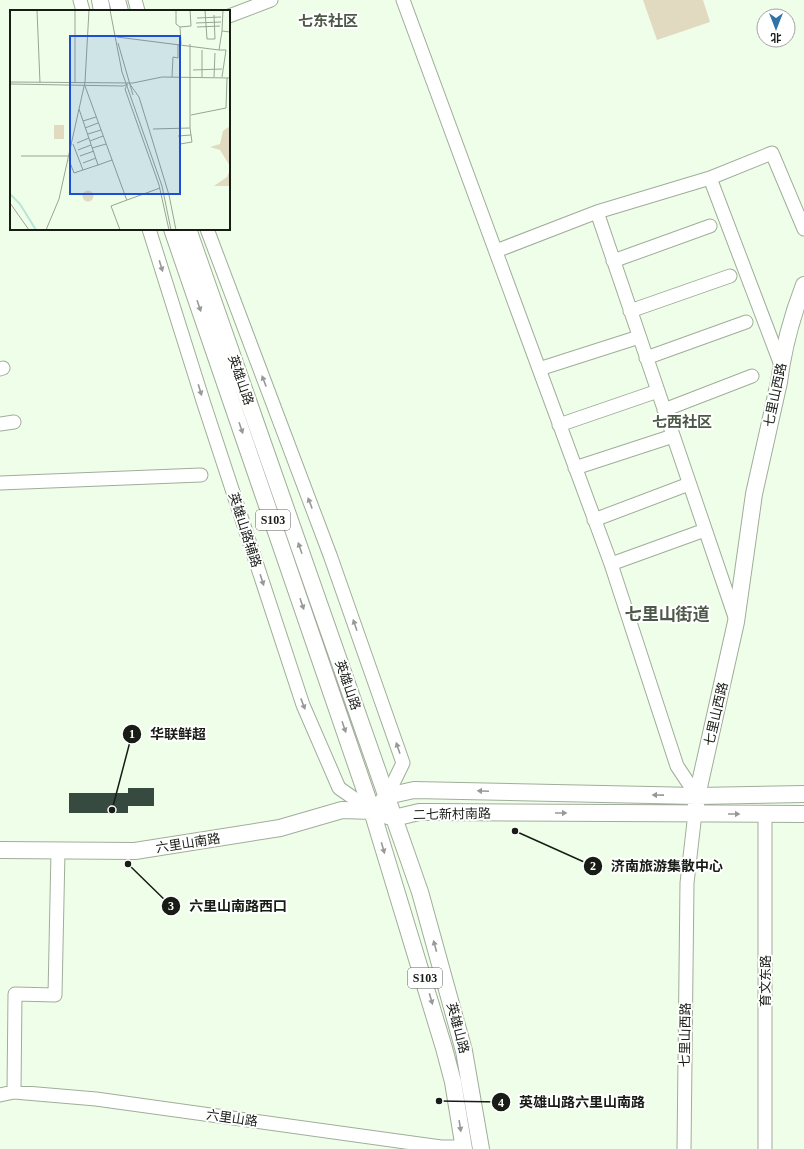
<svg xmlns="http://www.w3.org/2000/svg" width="804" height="1149" font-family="'Times New Roman','Noto Sans SC',serif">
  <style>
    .green { fill: #e2dac0 }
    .building { fill: #374a3f }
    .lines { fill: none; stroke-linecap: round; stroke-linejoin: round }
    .minor-casing { stroke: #a0ad9a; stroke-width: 15 }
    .major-casing { stroke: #a0ad9a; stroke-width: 18 }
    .minor { stroke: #fff; stroke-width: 13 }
    .major { stroke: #fff; stroke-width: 16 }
    .oneway { fill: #979996 }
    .labels { text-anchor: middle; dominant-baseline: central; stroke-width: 4; stroke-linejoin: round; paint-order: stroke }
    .shield { fill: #fff; stroke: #5d605b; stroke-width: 1 }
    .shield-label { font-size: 12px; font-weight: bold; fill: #171c15 }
    .street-label { font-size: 13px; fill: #171c15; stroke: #fff }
    .quarter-label { font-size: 15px; font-weight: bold; fill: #4d5948; stroke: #fff }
    .district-label { font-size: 17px; font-weight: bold; fill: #4d5948; stroke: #fff }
    .inset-river { fill: none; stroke: #b4e6db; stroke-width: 2 }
    .inset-road { fill: none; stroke: #99a494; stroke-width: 1 }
    .view { fill: #1d4ed8; fill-opacity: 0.15; stroke: #1d4ed8; stroke-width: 2 }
    .inset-edge { fill: none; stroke: #171c15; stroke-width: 2 }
    .leader { fill: none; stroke: #171c15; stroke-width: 1.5 }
    .callout-dot { fill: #171c15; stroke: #fff; stroke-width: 1.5 }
    .mark-label { font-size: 12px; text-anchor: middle; font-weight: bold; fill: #fff }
    .callout-label { font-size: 14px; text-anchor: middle; font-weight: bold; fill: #171c15; stroke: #fff; stroke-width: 4; stroke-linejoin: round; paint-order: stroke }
  </style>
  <rect width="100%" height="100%" fill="#effee9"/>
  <path class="green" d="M643 0H703L710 22 657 40Z"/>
  <path class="building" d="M128 788H154V806H128V813H69V793H128Z"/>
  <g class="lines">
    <defs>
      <path id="minor" d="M80 0 83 11
        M135 0 138 11
        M403 0 611 564 677 766 697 796
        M229 16 271 0
        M710 178 772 153 804 229
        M597 212 710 178 781 365
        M149 229 204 404 303 705 339 788 372 811
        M207 229 330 555 403 763 387 796
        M496 251 597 212 736 620
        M613 261 710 226
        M630 311 730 276
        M646 358 746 322
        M0 369 3 368
        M539 369 639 337
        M664 410 752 376
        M0 424 14 422
        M559 425 658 391
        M575 468 673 436
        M0 483 201 475
        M594 520 689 484
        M611 564 705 530
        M765 814V1149
        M14 1092 15 994 55 995 58 851
        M0 1095 14 1092 96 1099 441 1147H463
        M684 1149 687 883 695 813"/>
      <path id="major" d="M100 0 102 11
        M117 0 120 11
        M172 229 372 811 444 1048 453 1082 464 1149
        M188 229 420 892 464 1051 481 1149
        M381 803 387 796 414 790 697 796 804 794
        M695 813 697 796 736 622 754 494 779 382C783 350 792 316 804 285
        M0 850 135 851 280 828 342 810 372 811 394 818 419 812H431L804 814"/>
    </defs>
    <use href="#minor" class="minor-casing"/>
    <use href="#major" class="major-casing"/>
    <use href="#minor" class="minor"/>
    <use href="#major" class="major"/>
  </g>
  <defs><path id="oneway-solid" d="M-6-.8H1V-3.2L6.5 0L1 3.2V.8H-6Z"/></defs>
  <g class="oneway">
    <use href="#oneway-solid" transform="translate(161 266) rotate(73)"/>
    <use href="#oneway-solid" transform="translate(199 306) rotate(71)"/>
    <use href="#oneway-solid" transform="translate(264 381) rotate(-111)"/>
    <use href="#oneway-solid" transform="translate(200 390) rotate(73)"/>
    <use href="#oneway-solid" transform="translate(241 428) rotate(71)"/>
    <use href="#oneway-solid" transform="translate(310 503) rotate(-111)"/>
    <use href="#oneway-solid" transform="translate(300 548) rotate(-109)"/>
    <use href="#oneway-solid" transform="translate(262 580) rotate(72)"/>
    <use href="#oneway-solid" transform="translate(302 604) rotate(71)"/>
    <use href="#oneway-solid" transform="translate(355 625) rotate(-109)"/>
    <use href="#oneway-solid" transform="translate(303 704) rotate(69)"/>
    <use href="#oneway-solid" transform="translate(344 727) rotate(71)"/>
    <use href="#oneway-solid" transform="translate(398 748) rotate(-109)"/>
    <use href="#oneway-solid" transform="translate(483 791) rotate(-178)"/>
    <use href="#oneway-solid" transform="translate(658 795) rotate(-179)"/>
    <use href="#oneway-solid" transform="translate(561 813)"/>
    <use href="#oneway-solid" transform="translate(734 814)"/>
    <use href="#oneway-solid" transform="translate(383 848) rotate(74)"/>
    <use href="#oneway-solid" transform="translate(435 946) rotate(-105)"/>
    <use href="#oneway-solid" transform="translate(431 999) rotate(74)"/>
    <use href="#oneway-solid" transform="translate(460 1126) rotate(81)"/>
  </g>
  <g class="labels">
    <g class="shield">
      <rect x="256" y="510" width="34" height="20" rx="3"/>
      <rect x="408" y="968" width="34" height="20" rx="3"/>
    </g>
    <g class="shield-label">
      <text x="273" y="520">S103</text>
      <text x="425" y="978">S103</text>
    </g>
    <g class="street-label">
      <text transform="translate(241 380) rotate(71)">英雄山路</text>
      <text transform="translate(775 395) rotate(-78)">七里山西路</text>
      <text transform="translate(245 530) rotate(72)">英雄山路辅路</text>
      <text transform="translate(348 685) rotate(71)">英雄山路</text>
      <text transform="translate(716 714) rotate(-77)">七里山西路</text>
      <text transform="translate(452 814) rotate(-1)">二七新村南路</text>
      <text transform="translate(188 843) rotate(-9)">六里山南路</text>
      <text transform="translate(765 981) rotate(-90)">育文东路</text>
      <text transform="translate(458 1028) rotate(75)">英雄山路</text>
      <text transform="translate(685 1035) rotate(-89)">七里山西路</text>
      <text transform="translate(232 1118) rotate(8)">六里山路</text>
    </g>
    <g class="quarter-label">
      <text x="328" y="21">七东社区</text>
      <text x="682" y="422">七西社区</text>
    </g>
    <g class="district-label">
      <text x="667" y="614">七里山街道</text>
    </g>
  </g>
  <g transform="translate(10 10)">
    <rect width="220" height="220" fill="#effee9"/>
    <path d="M44 115H54V129H44ZM220 116V156L210 140 200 137 210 134 213 121ZM220 160V176H204L217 167ZM72.5 186a5.5 5.5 0 1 1 11 0a5.5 5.5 0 1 1-11 0Z" fill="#e2dac0"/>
    <path class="inset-river" d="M0 184 10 194 26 220"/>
    <path class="inset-road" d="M27 0 30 73M65 0V72M100 0 112 62 152 176 161 220M166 0V14L170 17 181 16 180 0M195 0 197 29H205L204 5M187 8 211 7M186 13 211 12M170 17 171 34M187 17 210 16M212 21 213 0M107 27 209 40 212 21 220 22M108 33 123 85M192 40V67M209 40H216L212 67M183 60 212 59M162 67 163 47 168 48V34M204 67 205 43M0 72 123 73 152 67 220 68M75 72 79 0M119 73 129 87 142 129 159 185 166 220M0 74 113 76 118 74M117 75 115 79 149 175 159 220M75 76 116 188 117 190 101 196 110 220M69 99 88 155 102 150M181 105 216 98 217 68M73 111 86 107M75 118 88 113M143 119 180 118V34M78 124 91 120M168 126 181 125M80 131 93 126M67 133 79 128M63 134 73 160 88 155M170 134 182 132 180 118M82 138 96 134M68 140 81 135M11 146H59M70 146 84 141M59 150 64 163 73 160M73 153 86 148M117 190 150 178M0 193 19 220M36 220 49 189 75 72"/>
    <path class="view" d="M60 26H170V184H60Z"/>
    <rect width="220" height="220" class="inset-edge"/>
  </g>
  <path class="leader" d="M112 810L132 734M515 831L593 866M128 864L171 906M439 1101L501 1102"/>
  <g class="callout-dot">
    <circle cx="112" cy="810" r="4"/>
    <circle cx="515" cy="831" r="4"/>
    <circle cx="128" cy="864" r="4"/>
    <circle cx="439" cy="1101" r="4"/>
    <circle cx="132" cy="734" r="10"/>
    <circle cx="593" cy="866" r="10"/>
    <circle cx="171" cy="906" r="10"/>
    <circle cx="501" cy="1102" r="10"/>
  </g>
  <g class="mark-label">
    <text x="132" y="738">1</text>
    <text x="593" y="870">2</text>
    <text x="171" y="910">3</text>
    <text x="501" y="1107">4</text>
  </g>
  <g class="callout-label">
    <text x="178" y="739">华联鲜超</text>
    <text x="667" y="871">济南旅游集散中心</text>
    <text x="238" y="911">六里山南路西口</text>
    <text x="582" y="1107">英雄山路六里山南路</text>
  </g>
  <g transform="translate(776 28) rotate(180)"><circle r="19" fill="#ffffff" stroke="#a2a4a1"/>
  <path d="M0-3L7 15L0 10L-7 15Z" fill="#3173a9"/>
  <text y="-6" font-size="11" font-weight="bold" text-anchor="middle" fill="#171c15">北</text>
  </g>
</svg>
